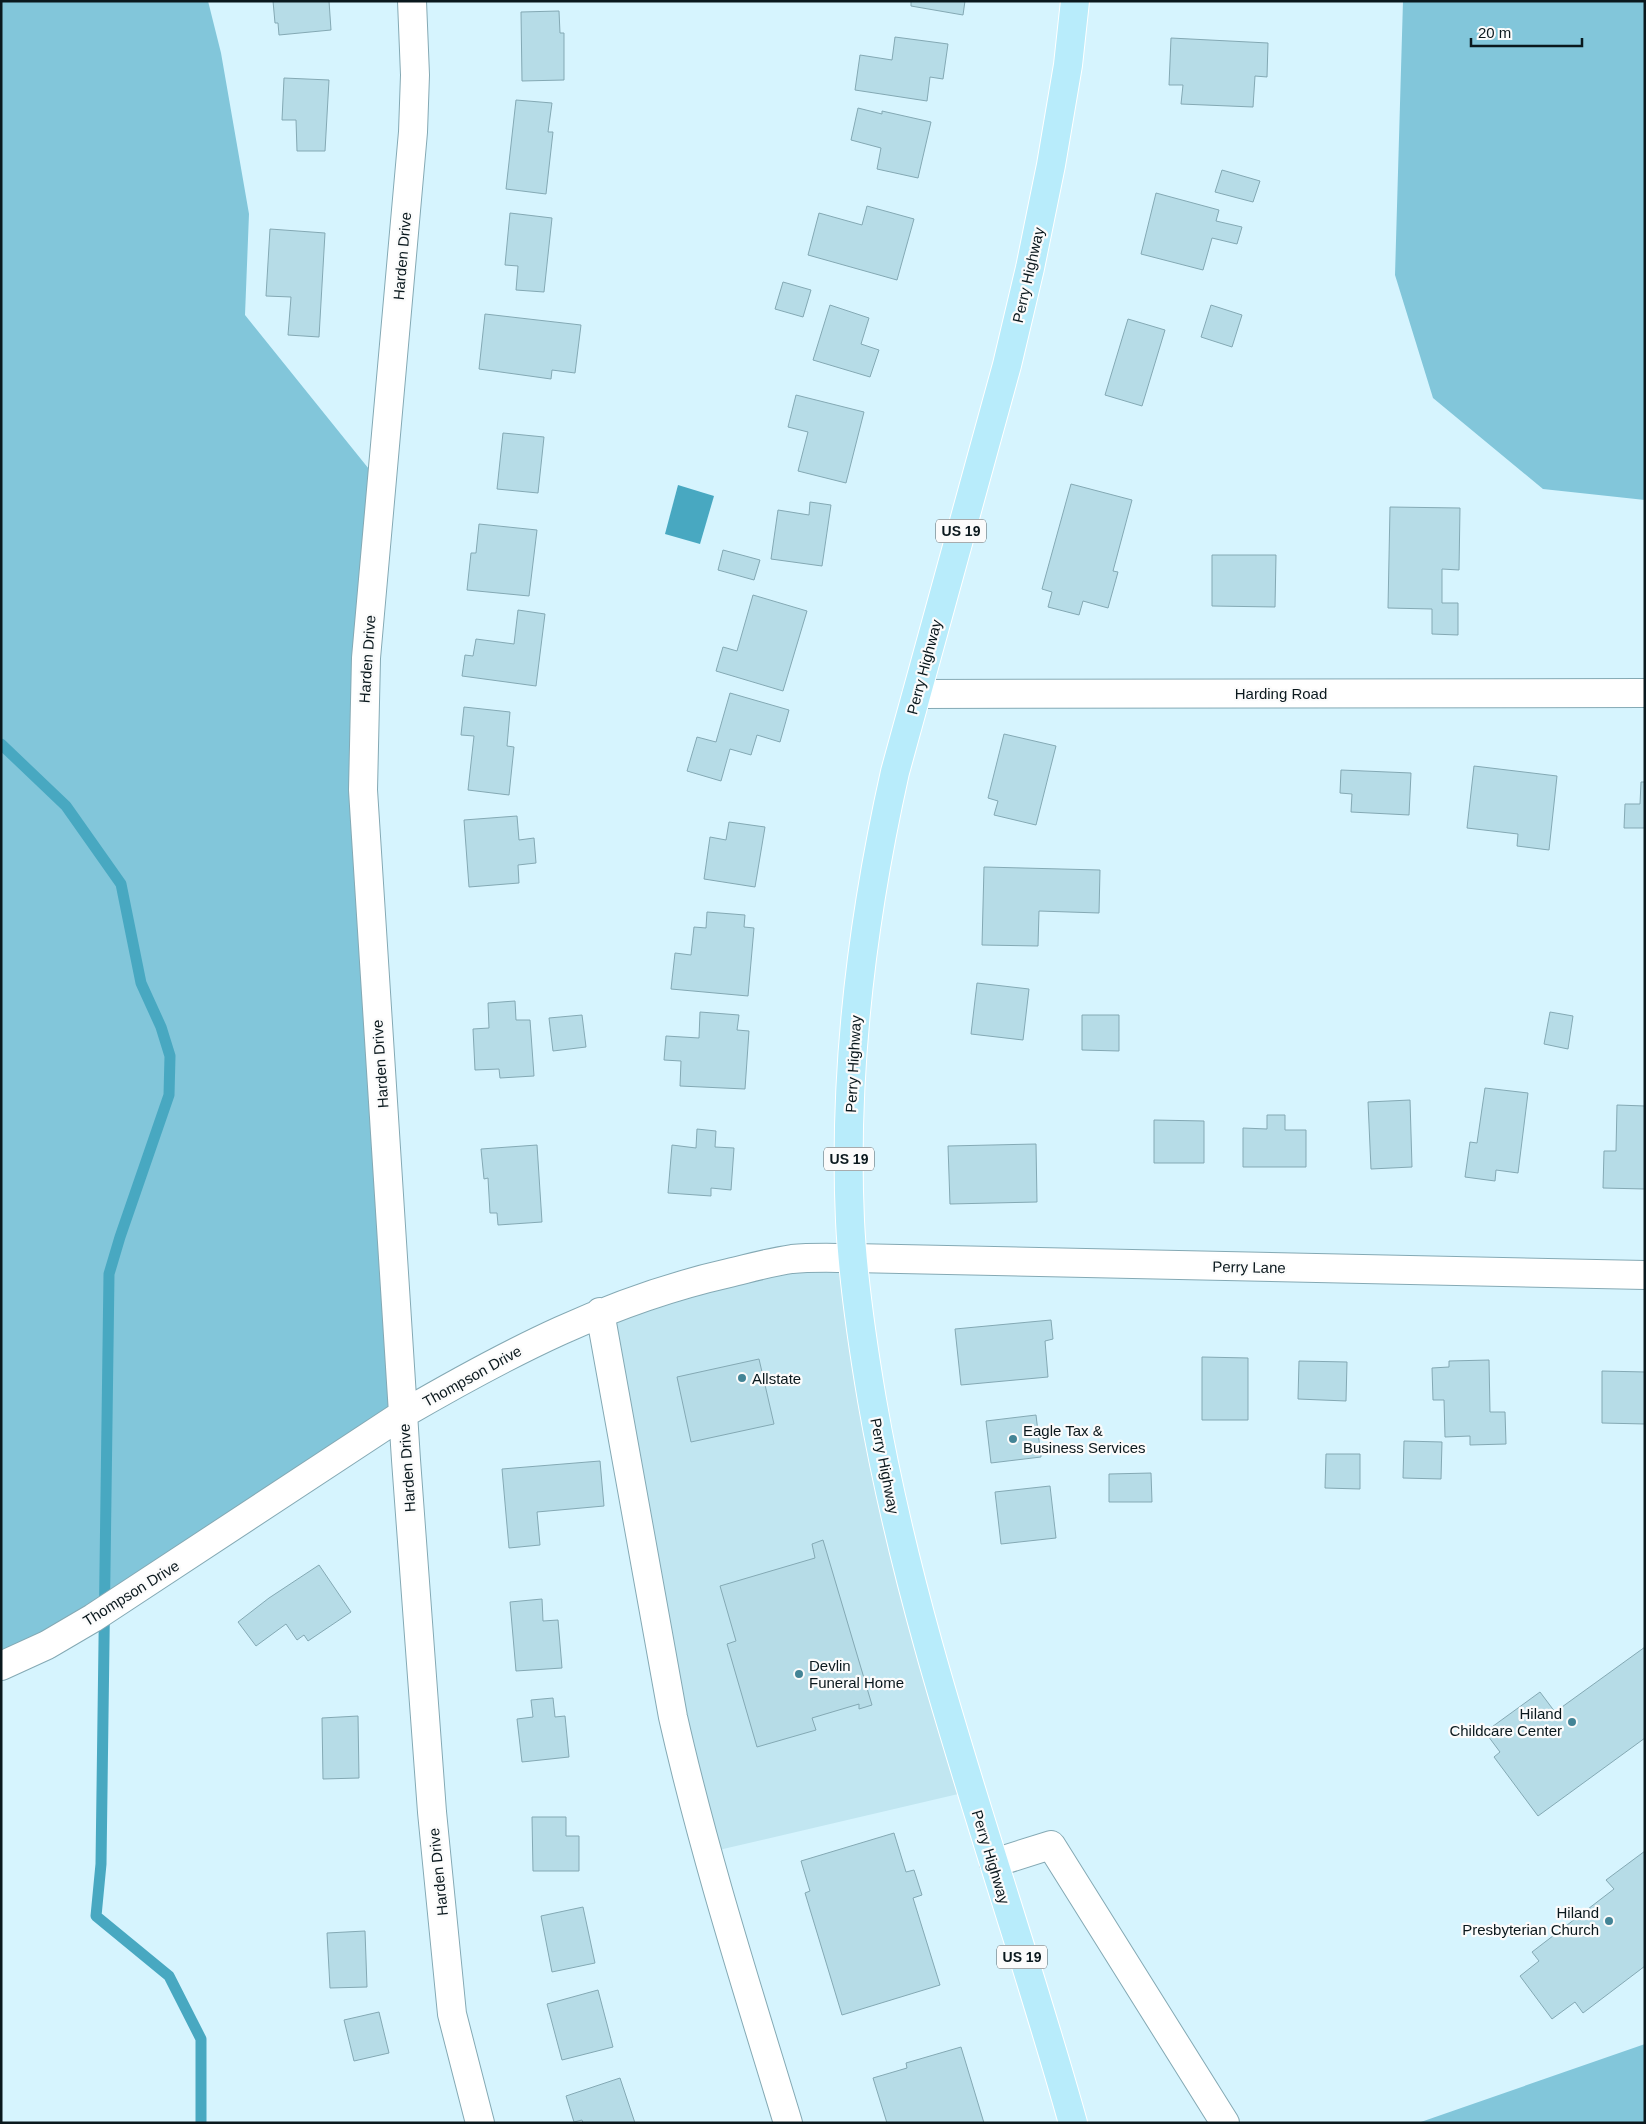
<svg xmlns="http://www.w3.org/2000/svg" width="1646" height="2124" font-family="Arial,sans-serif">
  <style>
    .built { fill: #c1e6f1 }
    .green { fill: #82c6da }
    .water { fill: #48a8c1 }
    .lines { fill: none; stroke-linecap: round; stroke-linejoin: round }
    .stream { stroke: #48a8c1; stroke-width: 11 }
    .building { fill: #b6dce7; stroke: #84a9b4 }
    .minor-casing { stroke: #84a9b4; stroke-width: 30 }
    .major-casing { stroke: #fff; stroke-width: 30 }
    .minor { stroke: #fff; stroke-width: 28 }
    .major { stroke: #b8ecfb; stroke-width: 28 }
    .poi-dot { fill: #438496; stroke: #fbfbfb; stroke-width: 2 }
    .labels { text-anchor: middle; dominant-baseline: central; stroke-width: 4.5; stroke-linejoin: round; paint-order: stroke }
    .shield { fill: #fbfbfb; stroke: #525c60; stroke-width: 1 }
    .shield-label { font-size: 14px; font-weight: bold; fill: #0a181d }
    .street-label { font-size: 15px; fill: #0a181d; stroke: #fbfbfb }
    .poi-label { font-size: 15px; fill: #0a181d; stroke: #fbfbfb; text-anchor: start }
  </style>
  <rect width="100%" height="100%" fill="#d6f4fe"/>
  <path class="built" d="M853 1258 857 1299 971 1791 706 1853 600 1313Z"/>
  <path class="green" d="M1 1H208L221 53 249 214 245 315 381 484 366 658 403 1414 1 1666Z
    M1403 1H1645V500L1543 489 1433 398 1395 275Z
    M1645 2044V2123H1418Z"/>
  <path class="water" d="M678 485 714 496 700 544 665 534Z"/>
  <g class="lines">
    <path class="stream" d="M1 744 66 806 121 884 141 983 161 1027 170 1056 169 1095 120 1237 109 1274 101 1864 96 1916 169 1976 201 2039V2123"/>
  </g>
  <path class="building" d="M273 1H329L331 30 279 35 278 23H275Z
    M911 1H965L963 15 911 6Z
    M559 11 560 33H564V80L522 81 521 12Z
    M895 37 948 44 943 79 930 77 927 101 855 90 860 55 892 60Z
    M1171 38 1268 43 1267 77 1255 76 1253 107 1181 104 1183 85H1169Z
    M284 78 329 80 325 151H297L296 120H282Z
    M516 100 552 103 548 132H553L546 194 506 189Z
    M858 108 882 114V111L931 122 918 178 877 169 881 148 851 140Z
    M1222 170 1260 181 1253 202 1215 192Z
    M1156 193 1219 210 1216 221 1242 227 1237 244 1212 238 1203 270 1141 254Z
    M867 206 914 219 897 280 808 255 819 213 862 225Z
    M510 213 552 218 544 292 516 290 518 266 505 265Z
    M270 229 325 233 319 337 288 335 291 297 266 296Z
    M783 282 811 290 803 317 775 309Z
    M830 305 869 318 861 344 879 350 870 377 813 360Z
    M1211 305 1242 315 1232 347 1201 337Z
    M485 314 581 325 575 373 552 370 551 379 479 369Z
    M1128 319 1165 330 1142 406 1105 395Z
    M796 395 864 412 846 483 798 471 808 432 788 427Z
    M503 433 544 437 538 493 497 489Z
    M1071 484 1132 500 1113 571 1118 572 1108 608 1083 601 1079 615 1048 607 1052 592 1042 589Z
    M810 502 831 505 822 566 771 559 778 510 809 515Z
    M1390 507 1460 508 1459 570 1442 569V603H1458V635L1432 634V609L1388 608Z
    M479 524 537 530 529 596 467 590 471 553H476Z
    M723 550 760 560 754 580 718 570Z
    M1212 555H1276L1275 607 1212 606Z
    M753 595 807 611 783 691 716 671 723 647 737 651Z
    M518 610 545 614 536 686 462 676 465 655 473 656 476 639 514 644Z
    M730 693 789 710 780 742 757 735 751 755 730 749 721 781 687 771 697 737 716 742Z
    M464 707 510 712 507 746 514 747 509 795 468 790 474 736 461 735Z
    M1004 734 1056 746 1036 825 994 815 998 801 988 798Z
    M1474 766 1557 776 1549 850 1517 846 1518 834 1467 828Z
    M1341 770 1411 773 1409 815 1351 812 1352 794 1340 793Z
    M1641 782H1645V828H1624L1625 804H1640Z
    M517 816 519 840 534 838 536 863 518 865 519 883 469 887 464 820Z
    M729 822 765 827 755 887 704 879 710 837 726 840Z
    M984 867 1100 870 1099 913 1039 911 1038 946 982 945Z
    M707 912 745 915 744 927 754 928 748 996 671 989 675 953 691 955 694 927 706 928Z
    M977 983 1029 989 1023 1040 971 1034Z
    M515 1001 516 1020H530L534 1076 500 1078 499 1069 475 1070 473 1029 489 1028 488 1003Z
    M700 1012 739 1015 737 1030 749 1031 745 1089 680 1086 681 1061 664 1060 666 1036 699 1038Z
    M1550 1012 1573 1016 1568 1049 1544 1044Z
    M582 1015 586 1047 553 1051 549 1018Z
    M1082 1015H1119V1051L1082 1050Z
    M1485 1088 1528 1093 1518 1173 1496 1170 1495 1181 1465 1177 1470 1142 1477 1143Z
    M1410 1100 1412 1167 1371 1169 1368 1102Z
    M1617 1105 1645 1106V1189L1603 1188 1604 1151H1616Z
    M1267 1115H1285V1130H1306V1167H1243V1128L1267 1129Z
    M1154 1120 1204 1121V1163H1154Z
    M697 1129 716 1131 715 1147 734 1148 731 1190 711 1188V1196L668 1193 672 1145 696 1148Z
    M1036 1144 1037 1202 950 1204 948 1146Z
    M537 1145 542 1222 498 1225 497 1213H490L488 1178 484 1179 481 1149Z
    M1051 1320 1053 1339 1045 1341 1048 1377 961 1385 955 1329Z
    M1202 1357 1248 1358V1420H1202Z
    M759 1359 774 1424 691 1442 677 1377Z
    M1489 1360 1490 1412H1505L1506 1444 1470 1445V1436L1445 1437 1444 1400H1433L1432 1368 1449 1367V1361Z
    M1299 1361 1347 1362 1346 1401 1298 1399Z
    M1602 1371 1645 1372V1424L1602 1423Z
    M1036 1415 1041 1457 991 1463 986 1421Z
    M1404 1441 1442 1442 1441 1479 1403 1478Z
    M1326 1454H1360V1489L1325 1488Z
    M600 1461 604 1506 537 1512 540 1545 509 1548 502 1469Z
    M1151 1473 1152 1502H1109V1474Z
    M1050 1486 1056 1538 1001 1544 995 1492Z
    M823 1540 872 1705 859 1709V1704L812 1718 816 1730 757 1747 727 1644 736 1641 720 1586 815 1558 812 1544Z
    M319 1565 351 1612 308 1641 304 1635 297 1640 286 1624 256 1646 238 1622 269 1598Z
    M542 1599 543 1621 558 1620 562 1668 516 1671 510 1602Z
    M1645 1647V1738L1538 1816 1494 1757 1500 1752 1485 1732 1540 1692 1555 1712Z
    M553 1698 555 1717 565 1716 569 1757 522 1762 517 1719 533 1717 531 1700Z
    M358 1716 359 1778 323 1779 322 1718Z
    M532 1817H566V1836H579V1871H533Z
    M894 1833 906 1872 914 1870 922 1895 913 1898 940 1985 842 2015 805 1893 810 1891 801 1861Z
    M1645 1851V1966L1583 2013 1575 2002 1552 2019 1520 1976 1539 1961 1532 1952 1614 1889 1606 1880Z
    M583 1907 595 1963 552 1972 541 1916Z
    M365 1931 367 1987 330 1988 327 1933Z
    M598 1990 613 2047 562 2060 547 2004Z
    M379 2012 389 2053 354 2061 344 2020Z
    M961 2047 984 2123H887L873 2078 907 2068 906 2063Z
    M620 2078 635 2123H583L582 2120 574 2122 566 2096Z"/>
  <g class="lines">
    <defs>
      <path id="minor" d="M412 1 415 75 413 132 366 658 363 790 406 1460 432 1812 452 2014 480 2123
        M917 694 1645 693
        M600 1312 673 1717C704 1854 747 1988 788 2123
        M1 1666 47 1645 93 1618 403 1414C508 1353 609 1300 729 1273 750 1268 771 1262 792 1259 812 1257 833 1258 853 1258L1645 1275
        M994 1863 1051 1845 1225 2123"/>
      <path id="major" d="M1073 2123C1005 1880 915 1649 872 1400 862 1341 853 1281 850 1221 843 1069 862 920 895 772L1007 365 1030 268 1051 165 1068 65 1075 1"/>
    </defs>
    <use href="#minor" class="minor-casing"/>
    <use href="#major" class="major-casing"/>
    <use href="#minor" class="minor"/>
    <use href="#major" class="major"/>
  </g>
  <g class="poi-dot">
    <circle cx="742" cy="1378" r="5"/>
    <circle cx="1013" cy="1439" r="5"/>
    <circle cx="799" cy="1674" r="5"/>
    <circle cx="1572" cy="1722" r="5"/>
    <circle cx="1609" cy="1921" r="5"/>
  </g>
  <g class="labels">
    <g class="shield">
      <rect x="936" y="519.5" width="50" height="23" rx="4"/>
      <rect x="824" y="1147.5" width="50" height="23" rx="4"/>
      <rect x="997" y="1945.5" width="50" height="23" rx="4"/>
    </g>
    <g class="shield-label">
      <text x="961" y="531">US 19</text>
      <text x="849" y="1159">US 19</text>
      <text x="1022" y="1957">US 19</text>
    </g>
    <g class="street-label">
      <text transform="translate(402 256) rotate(-85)">Harden Drive</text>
      <text transform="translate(1028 275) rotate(-77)">Perry Highway</text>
      <text transform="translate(367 659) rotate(-86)">Harden Drive</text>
      <text transform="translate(924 667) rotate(-75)">Perry Highway</text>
      <text x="1281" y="693">Harding Road</text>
      <text transform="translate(380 1064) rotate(-94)">Harden Drive</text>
      <text transform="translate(853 1064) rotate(-87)">Perry Highway</text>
      <text transform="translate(1249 1267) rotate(1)">Perry Lane</text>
      <text transform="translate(472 1376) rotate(-29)">Thompson Drive</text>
      <text transform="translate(885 1466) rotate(79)">Perry Highway</text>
      <text transform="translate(407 1468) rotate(-94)">Harden Drive</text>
      <text transform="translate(131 1593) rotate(-32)">Thompson Drive</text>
      <text transform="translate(991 1857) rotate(73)">Perry Highway</text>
      <text transform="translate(438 1872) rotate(-96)">Harden Drive</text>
    </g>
    <g class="poi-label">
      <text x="752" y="1378">Allstate</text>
      <text x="1023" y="1430">Eagle Tax &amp;<tspan x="1023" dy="17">Business Services</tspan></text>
      <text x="809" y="1665">Devlin<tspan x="809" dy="17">Funeral Home</tspan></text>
      <text x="1562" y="1713" text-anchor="end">Hiland<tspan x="1562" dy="17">Childcare Center</tspan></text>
      <text x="1599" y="1912" text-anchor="end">Hiland<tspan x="1599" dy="17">Presbyterian Church</tspan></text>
    </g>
  </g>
  <rect width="1646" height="2124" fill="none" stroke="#0a181d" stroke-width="5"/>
  <path d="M1471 38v8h111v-8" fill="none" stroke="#0a181d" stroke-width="2.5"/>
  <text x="1478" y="38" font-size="15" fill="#0a181d" stroke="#fbfbfb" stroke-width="4" paint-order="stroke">20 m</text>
</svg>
